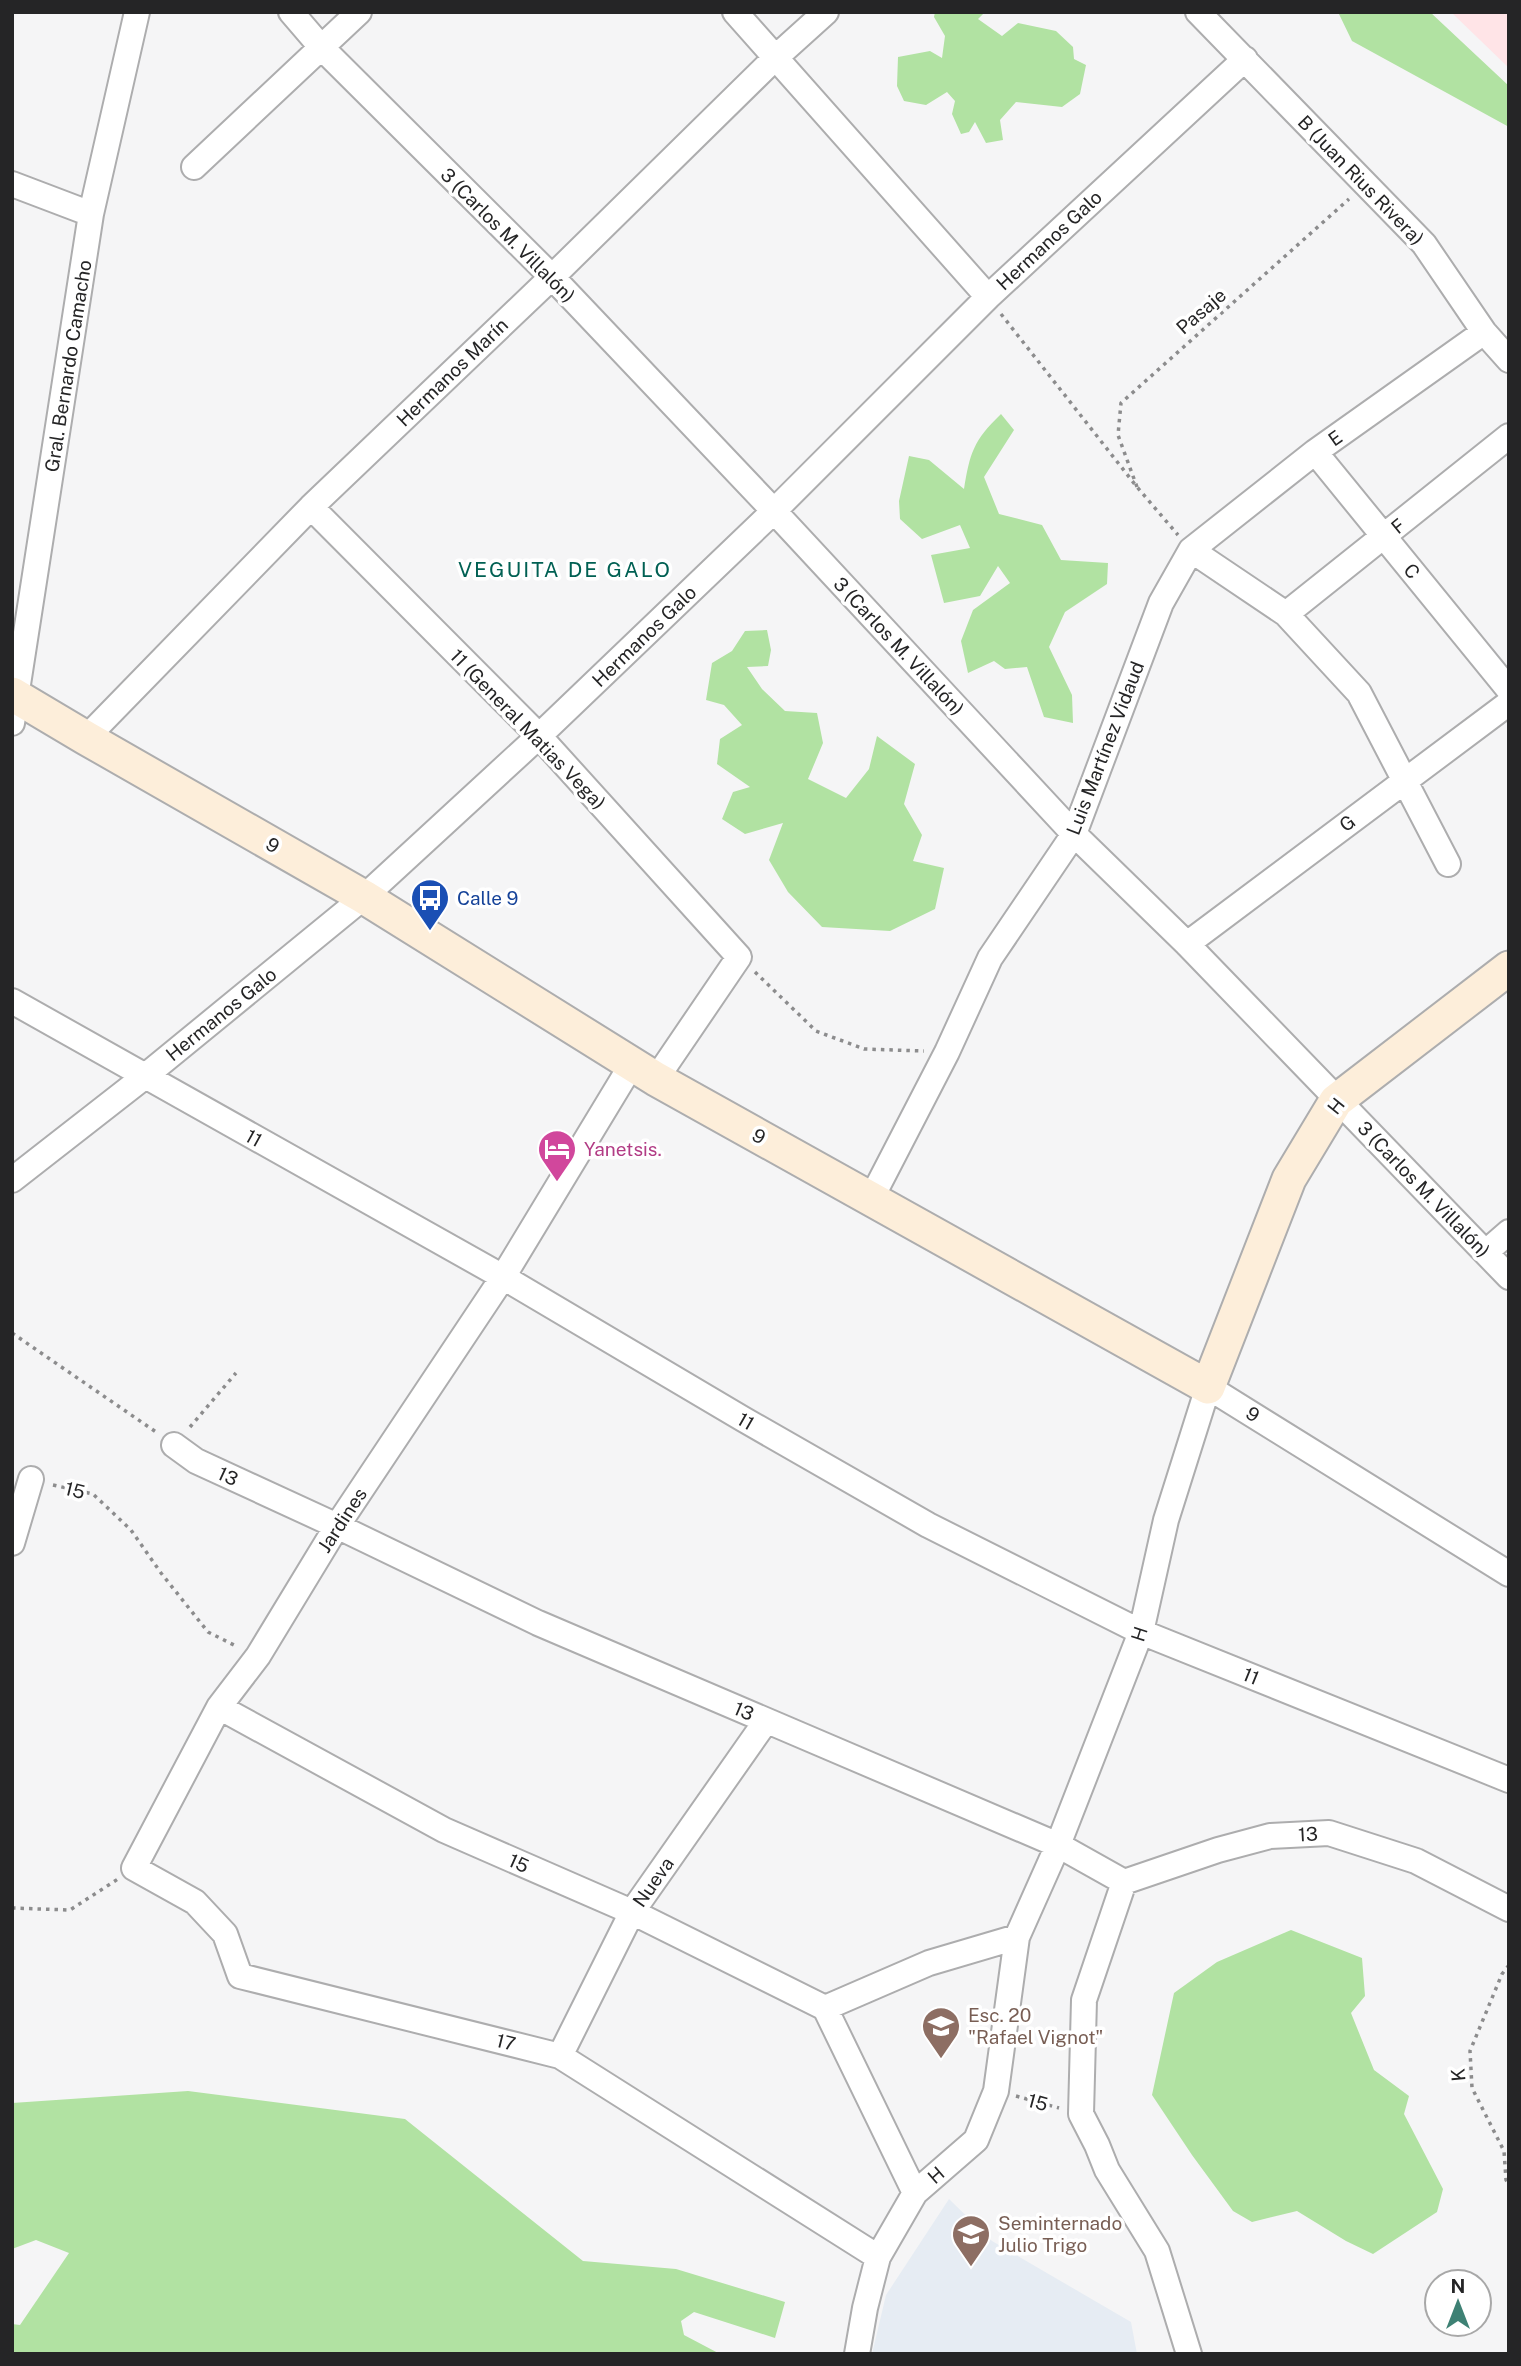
<svg xmlns="http://www.w3.org/2000/svg" width="1521" height="2366" font-family="'Public Sans',sans-serif">
  <style>
    .built { fill: #e6ecf3 }
    .medical { fill: #ffe4e7 }
    .green { fill: #b1e2a2 }
    .lines { fill: none; stroke-linecap: round; stroke-linejoin: round }
    .street-casing { stroke: #adadae; stroke-width: 28 }
    .secondary-casing { stroke: #adadae; stroke-width: 37 }
    .path { stroke: #8c8c8d; stroke-width: 3.5; stroke-dasharray: 3.5 5; stroke-linecap: butt }
    .street { stroke: #fff; stroke-width: 24 }
    .secondary { stroke: #fdeeda; stroke-width: 33 }
    .labels { text-anchor: middle; dominant-baseline: central; stroke-width: 7; stroke-linejoin: round; paint-order: stroke }
    .street-label { font-size: 19px; fill: #252526; stroke: #fff }
    .transit-label { font-size: 19px; fill: #164399; stroke: #fff; text-anchor: start }
    .hotel-label { font-size: 19px; fill: #b23c85; stroke: #fff; text-anchor: start }
    .education-label { font-size: 19px; fill: #785e54; stroke: #fff; text-anchor: start }
    .neighbourhood-label { font-size: 21px; letter-spacing: 2px; fill: #016053; stroke: #fff }
  </style>
  <rect width="100%" height="100%" fill="#f5f5f6"/>
  <path class="built" d="M949 2199 992 2241 1131 2322 1137 2354H872L886 2295Z"/>
  <path class="medical" d="M1451 12H1509V68Z"/>
  <path class="green" d="M935 12H985L978 19 1002 36 1018 23 1056 31 1073 47 1074 59 1086 65 1080 94 1062 107 1016 102 1000 120 1003 140 986 143 975 122 969 132 961 134 952 114 955 101 947 92 926 105 904 101 897 86 898 57 930 51 942 58 945 36 934 17Z
    M1338 12H1430L1509 86V127L1352 41Z
    M1001 414 1014 430 984 477 999 514 1042 525 1061 560 1108 563 1107 584 1065 612 1049 647 1072 695 1073 723 1044 717 1027 667 1005 669 994 661 968 673 961 641 973 610 1010 583 998 566 980 596 944 603 931 555 970 548 960 525 922 539 900 519 899 501 909 456 929 460 964 489C970 453 973 441 1001 414Z
    M767 630 771 650 768 666 747 667 762 689 785 711 817 713 823 743 808 779 846 798 869 769 877 736 915 764 904 804 922 835 913 861 944 868 935 909 890 931 822 927 788 892 769 860 783 823 745 834 722 819 733 792 750 787 717 764 720 739 742 725 724 705 706 700 712 663 732 651 745 631Z
    M1291 1930 1362 1958 1365 1996 1351 2013 1374 2070 1409 2096 1404 2114 1443 2189 1437 2212 1373 2254 1346 2241 1297 2211 1252 2222 1233 2211 1192 2155 1152 2095 1174 1993 1217 1962Z
    M188 2091 405 2119 583 2261 676 2269 785 2302 775 2338 694 2312 681 2321 684 2335 720 2354H12V2324L20 2325 69 2253 36 2240 12 2249V2103Z"/>
  <g class="lines">
    <defs>
      <path id="street" d="M291 12 321 47 552 277 774 511 1074 834 1187 944 1509 1277
        M735 12 988 297
        M1198 12 1424 244 1484 332 1509 360
        M194 167 359 12
        M12 184 91 214
        M1315 452 1509 690
        M311 507 539 736 739 957 656 1079
        M1191 550 1286 614 1359 693 1448 864
        M1286 614 1509 436
        M12 723 91 214 137 12
        M86 738 311 507 552 277 775 58 826 12
        M1187 944 1509 703
        M12 1001 503 1277 743 1419 928 1525 1141 1632 1509 1780
        M632 1064 503 1277 337 1526 258 1656 219 1707 134 1868 195 1902 225 1934 240 1976 560 2056 878 2257
        M12 1180 144 1077 364 897 539 736 774 511 988 297 1245 59
        M871 1199 947 1052 990 958 1074 834 1161 603 1191 550 1315 452 1484 332
        M1486 1252 1509 1232
        M174 1445 196 1461 337 1526 538 1623 1058 1845 1124 1882 1218 1850 1270 1836 1329 1833 1416 1861 1509 1909
        M12 1543 31 1479
        M219 1707 444 1830 632 1912 825 2008
        M1124 1882 1084 2000 1081 2114 1097 2145 1107 2170 1157 2251 1189 2354
        M560 2056 632 1912 766 1721
        M915 2193 825 2008 929 1963 1017 1937
        M857 2354 865 2308 878 2257 915 2193 976 2140 996 2091 1017 1937 1058 1845 1141 1632 1166 1520 1208 1387 1509 1574"/>
      <path id="secondary" d="M12 694 86 738 364 897 656 1079 1208 1387 1289 1179 1336 1101 1509 968"/>
    </defs>
    <use href="#street" class="street-casing"/>
    <use href="#secondary" class="secondary-casing"/>
    <path class="path" d="M1001 314 1137 487 1178 535
      M1137 487 1118 435 1121 403 1349 199
      M755 972 816 1031 864 1049 924 1051
      M12 1333 156 1432
      M190 1427 236 1373
      M53 1485 93 1494 131 1530 161 1573 208 1632 238 1647
      M12 1908 70 1910 118 1879
      M1509 1965 1502 1974 1470 2051 1472 2088 1504 2151 1506 2180 1509 2184
      M1016 2096 1059 2108"/>
    <use href="#street" class="street"/>
    <use href="#secondary" class="secondary"/>
  </g>
  <defs>
    <symbol id="bus-pin" viewBox="-11 -11 22 30"><path d="M0 17L-7.5 6A9.5 9.5 0 1 1 7.5 6Z" fill="#1a4fb4" stroke="#fff"/><path d="M-5-6H5V4H4V6H2V4H-2V6H-4V4H-5ZM-3.5-4V0h7V-4ZM-3.5 1.2v1.5H-2V1.2ZM2 1.2v1.5H3.5V1.2Z" fill="#fff"/></symbol>
    <symbol id="hotel-pin" viewBox="-11 -11 22 30"><path d="M0 17L-7.5 6A9.5 9.5 0 1 1 7.5 6Z" fill="#d1479c" stroke="#fff"/><path d="M-6-4.5h1.5V1H6V5H4.5V3h-9V5H-6ZM-4 0a1.8 1.8 0 1 1 3.6 0ZM.5 0V-2.5h3Q6-2.5 6 0Z" fill="#fff"/></symbol>
    <symbol id="school-pin" viewBox="-11 -11 22 30"><path d="M0 17L-7.5 6A9.5 9.5 0 1 1 7.5 6Z" fill="#8d6e63" stroke="#fff"/><path d="M0-5L7-2L0 1L-7-2ZM-4 1L0 2.5L4 1V4Q0 6-4 4Z" fill="#fff"/></symbol>
  </defs>
  <g fill-rule="evenodd">
    <use href="#bus-pin" x="408" y="876" width="44" height="60"/>
    <use href="#hotel-pin" x="535" y="1127" width="44" height="60"/>
    <use href="#school-pin" x="919" y="2004" width="44" height="60"/>
    <use href="#school-pin" x="949" y="2212" width="44" height="60"/>
  </g>
  <g class="labels">
    <g class="street-label">
      <text transform="translate(1361 180) rotate(46)">B (Juan Rius Rivera)</text>
      <text transform="translate(508 235) rotate(45)">3 (Carlos M. Villalón)</text>
      <text transform="translate(1049 240) rotate(-43)">Hermanos Galo</text>
      <text transform="translate(1201 311) rotate(-41)">Pasaje</text>
      <text transform="translate(68 366) rotate(-81)">Gral. Bernardo Camacho</text>
      <text transform="translate(452 372) rotate(-44)">Hermanos Marín</text>
      <text transform="translate(1335 438) rotate(-35)">E</text>
      <text transform="translate(1398 526) rotate(-39)">F</text>
      <text transform="translate(1412 571) rotate(51)">C</text>
      <text transform="translate(644 636) rotate(-44)">Hermanos Galo</text>
      <text transform="translate(899 646) rotate(47)">3 (Carlos M. Villalón)</text>
      <text transform="translate(528 729) rotate(46)">11 (General Matias Vega)</text>
      <text transform="translate(1105 748) rotate(-69)">Luis Martínez Vidaud</text>
      <text transform="translate(1347 823) rotate(-37)">G</text>
      <text transform="translate(273 845) rotate(30)">9</text>
      <text transform="translate(221 1014) rotate(-39)">Hermanos Galo</text>
      <text transform="translate(1336 1106) rotate(-51)">H</text>
      <text transform="translate(759 1136) rotate(29)">9</text>
      <text transform="translate(254 1138) rotate(29)">11</text>
      <text transform="translate(1424 1189) rotate(46)">3 (Carlos M. Villalón)</text>
      <text transform="translate(1253 1414) rotate(32)">9</text>
      <text transform="translate(746 1421) rotate(30)">11</text>
      <text transform="translate(228 1476) rotate(25)">13</text>
      <text transform="translate(75 1490) rotate(14)">15</text>
      <text transform="translate(342 1520) rotate(-57)">Jardines</text>
      <text transform="translate(1139 1634) rotate(-72)">H</text>
      <text transform="translate(1251 1676) rotate(22)">11</text>
      <text transform="translate(744 1711) rotate(23)">13</text>
      <text transform="translate(1308 1834) rotate(-3)">13</text>
      <text transform="translate(519 1863) rotate(24)">15</text>
      <text transform="translate(653 1882) rotate(-55)">Nueva</text>
      <text transform="translate(506 2042) rotate(14)">17</text>
      <text transform="translate(1458 2075) rotate(-95)">K</text>
      <text transform="translate(1038 2102) rotate(15)">15</text>
      <text transform="translate(936 2175) rotate(-41)">H</text>
    </g>
    <g class="transit-label">
      <text x="457" y="898">Calle 9</text>
    </g>
    <g class="hotel-label">
      <text x="584" y="1149">Yanetsis.</text>
    </g>
    <g class="education-label">
      <text x="968" y="2015">Esc. 20<tspan x="968" dy="22">"Rafael Vignot"</tspan></text>
      <text x="998" y="2223">Seminternado<tspan x="998" dy="22">Julio Trigo</tspan></text>
    </g>
    <g class="neighbourhood-label">
      <text x="565" y="569">VEGUITA DE GALO</text>
    </g>
  </g>
  <rect width="1521" height="2366" fill="none" stroke="#252526" stroke-width="28"/>
  <g transform="translate(1458 2303)"><circle r="33" fill="#ffffff" stroke="#a8a8a8" stroke-width="2"/>
  <path d="M0-5L12 26L0 18L-12 26Z" fill="#3e8174"/>
  <text y="-10" font-size="19" font-weight="bold" text-anchor="middle" fill="#252526">N</text>
  </g>
</svg>
